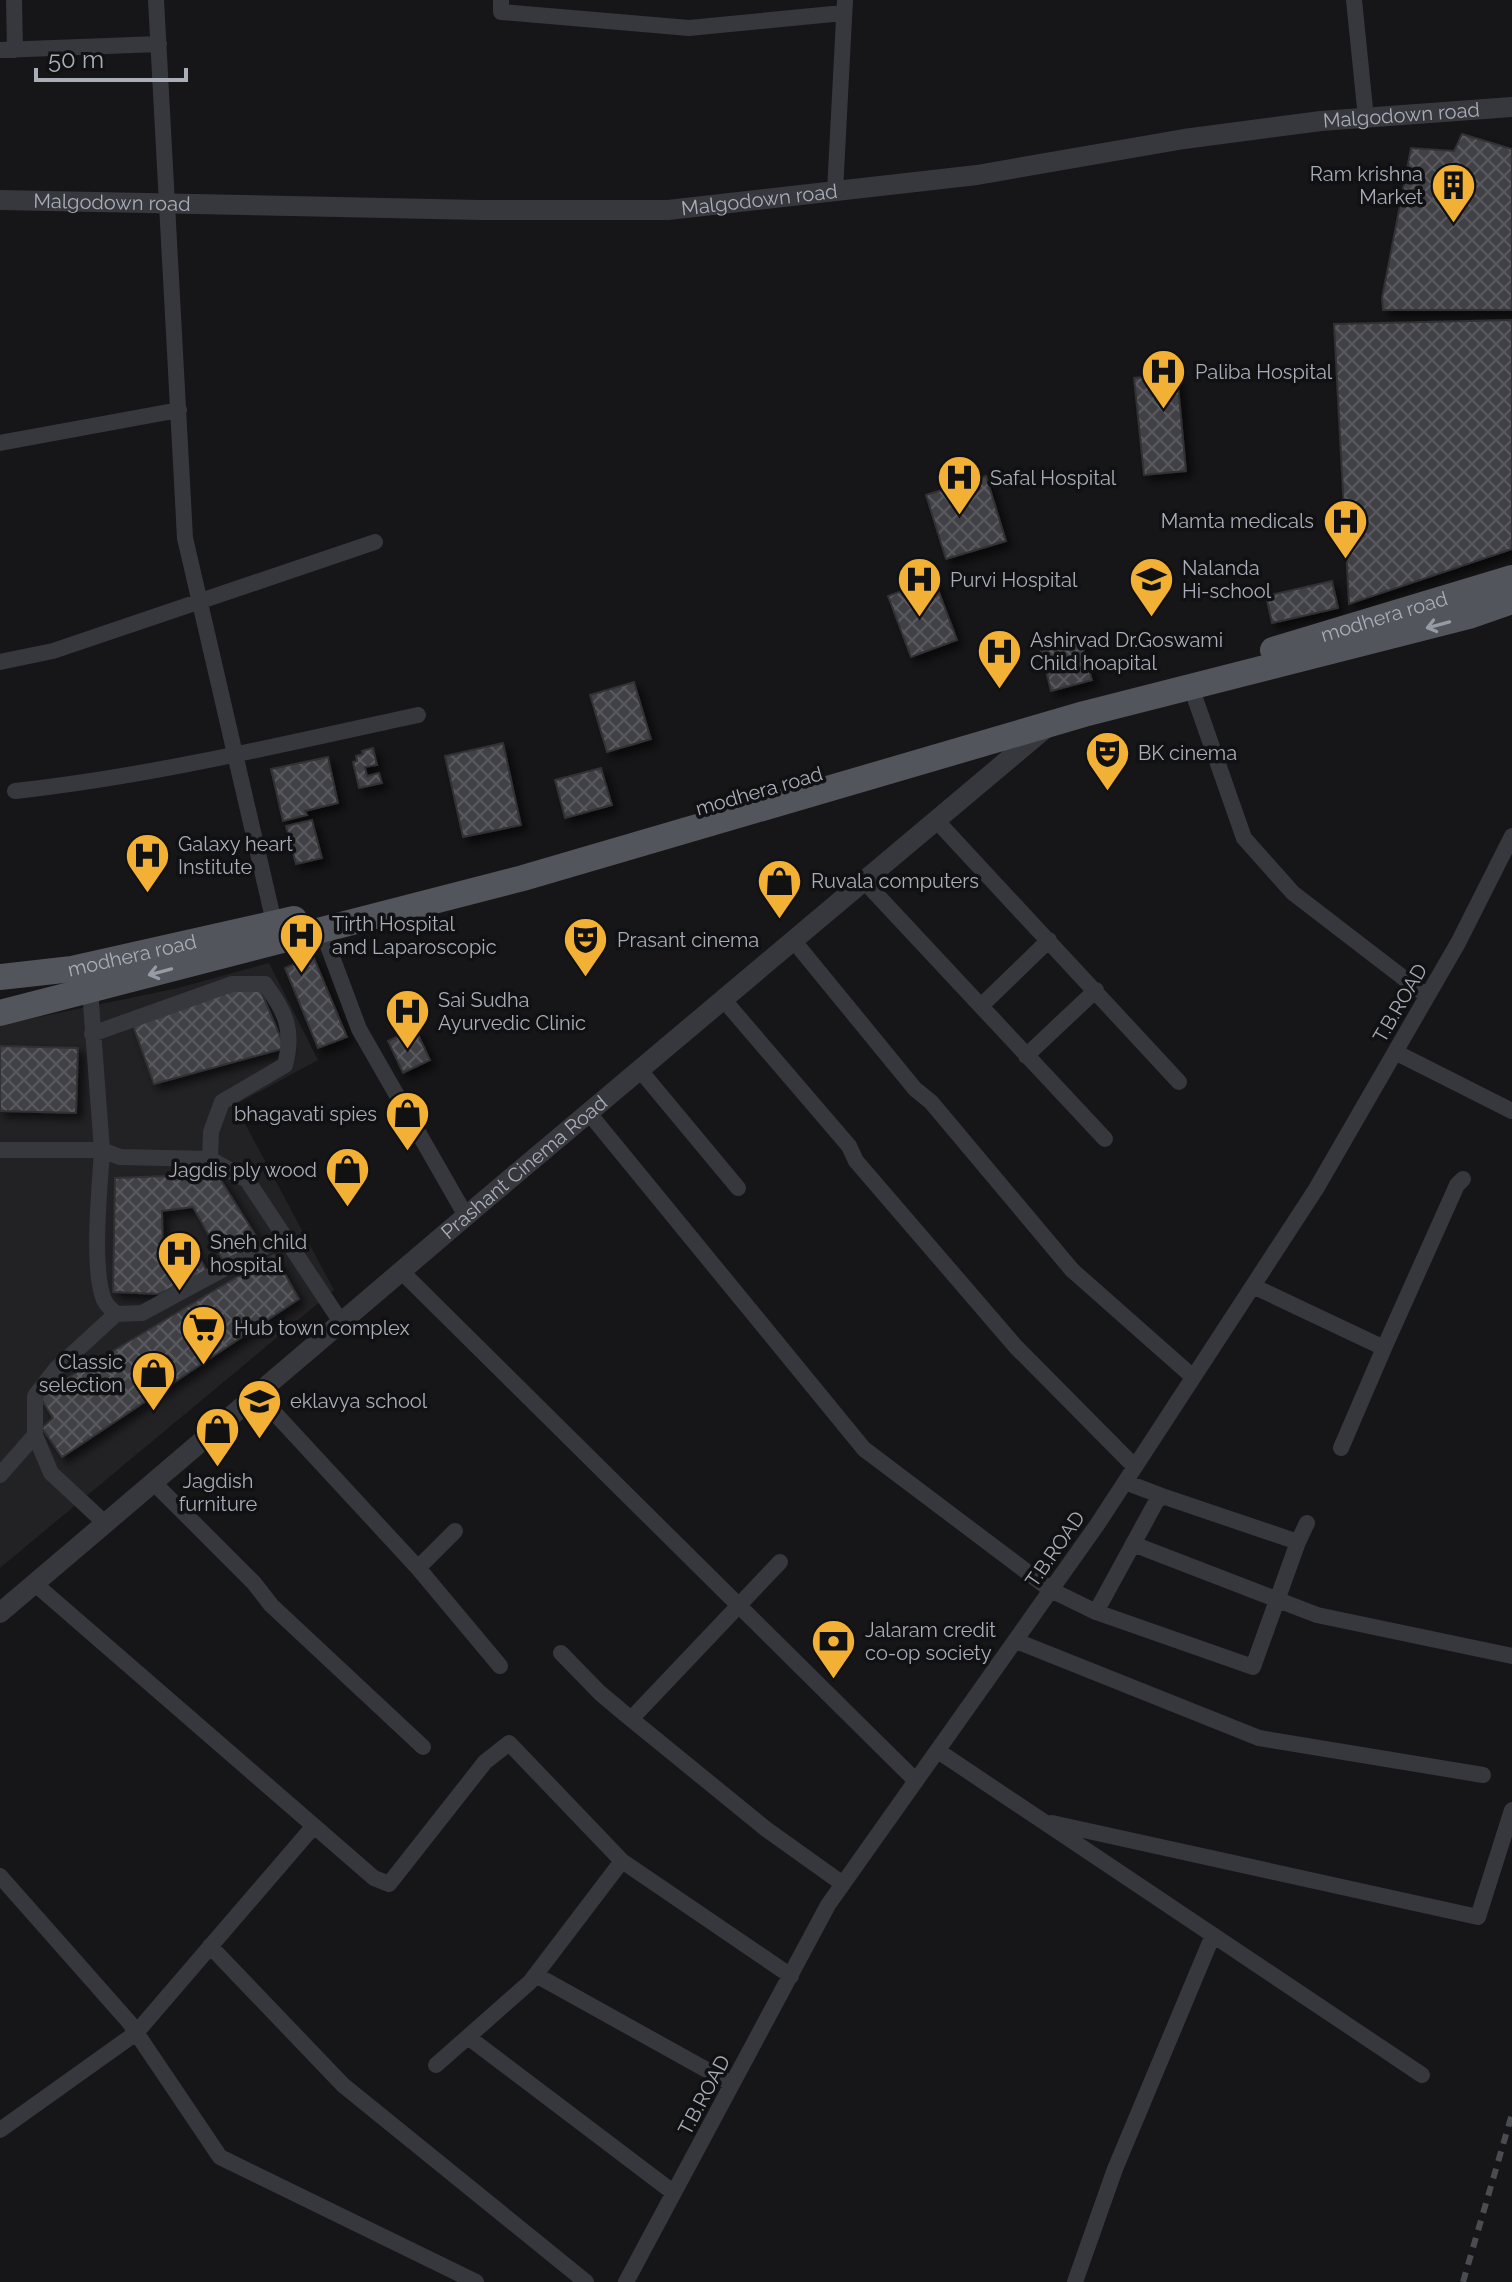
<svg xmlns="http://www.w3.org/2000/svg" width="1512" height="2282" font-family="Raleway,sans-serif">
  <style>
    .built { fill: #222225 }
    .building { fill: url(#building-cross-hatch); stroke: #303034; stroke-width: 2; filter: url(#shadow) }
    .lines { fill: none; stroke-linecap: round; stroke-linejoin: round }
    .minor { stroke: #37383d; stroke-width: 16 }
    .tertiary { stroke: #37383d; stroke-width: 20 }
    .primary { stroke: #53555c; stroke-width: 26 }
    .rail { stroke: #4a4c52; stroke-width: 6; stroke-dasharray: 10 8; stroke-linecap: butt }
    .oneway { stroke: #979ba6 }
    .labels { text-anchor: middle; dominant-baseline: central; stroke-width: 7; stroke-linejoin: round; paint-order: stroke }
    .street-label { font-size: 20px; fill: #a8adb8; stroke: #111113 }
    .poi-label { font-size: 20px; fill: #a8adb8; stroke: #111113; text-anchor: start }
  </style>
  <defs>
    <pattern id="building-cross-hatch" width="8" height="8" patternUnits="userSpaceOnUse" patternTransform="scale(2)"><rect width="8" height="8" fill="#404145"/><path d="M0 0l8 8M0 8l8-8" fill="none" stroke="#595a5e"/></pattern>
    <filter id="shadow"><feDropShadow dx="5.5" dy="5.5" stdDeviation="4" flood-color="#0009"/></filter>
  </defs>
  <rect width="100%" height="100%" fill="#161618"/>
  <path class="built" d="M269 963 318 1060 235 1105 334 1290 0 1568V1025L178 988Z"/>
  <path class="building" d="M1462 134 1512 149V310H1383L1382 298 1411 148 1454 151Z
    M1512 320V549L1349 604 1334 324Z
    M1177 374 1186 471 1144 475 1134 378Z
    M986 476 1006 541 946 559 926 495Z
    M934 579 957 640 911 657 888 596Z
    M1332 581 1338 608 1272 623 1266 596Z
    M1081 641 1092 680 1051 691 1041 651Z
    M634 682 651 739 607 752 590 695Z
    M503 743 521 825 463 837 445 756Z
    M373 748 377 765 365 767 367 776 379 773 382 783 359 788 353 762 357 761 356 756 363 754 362 751Z
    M328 757 338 803 305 811 307 815 283 821 271 769Z
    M601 768 612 805 565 818 555 780Z
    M312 820 322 858 296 864 286 826Z
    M313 956 347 1037 318 1048 285 968Z
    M257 982 285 1048 154 1084 131 1020Z
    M415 1028 430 1060 403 1073 388 1041Z
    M0 1046 78 1048 76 1113 0 1111Z
    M217 1174 259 1241 225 1264 193 1207 162 1211 163 1253 192 1245 207 1271 159 1294 113 1292 115 1178Z
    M274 1255 299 1299 62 1457 42 1428 53 1418 39 1395Z"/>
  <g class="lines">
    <path class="minor" d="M14 0 15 50
      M156 0 185 538 276 931
      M501 0V12L689 28 843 13
      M1354 0 1366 118
      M0 50 159 44
      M835 191 845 0
      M0 443 179 410
      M0 662 53 651 375 542
      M1191 687 1244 838 1293 893 1427 996
      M15 791C151 776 284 744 418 715
      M936 820 1179 1082
      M864 881 1105 1139
      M322 930 359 1029 466 1216
      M793 940 915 1089 931 1102 1072 1270 1193 1377
      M90 990 102 1150 120 1157 210 1159 247 1180 341 1322
      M723 999 849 1146 856 1161 1016 1347 1135 1467
      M981 1006 1049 940
      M92 1034 232 984H265C286 1012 294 1030 285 1065L222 1102 211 1132 210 1159
      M1395 1052 1512 1111
      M1026 1056 1096 990
      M639 1069 738 1188
      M588 1112 864 1449 1051 1590 1096 1612
      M0 1150H102C100 1186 91 1268 104 1300 107 1306 112 1310 116 1314L142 1313 283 1237
      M401 1271 916 1781
      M1253 1286 1384 1348 1457 1185 1463 1179
      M257 1394 418 1568 455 1531
      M1341 1448 1384 1348
      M0 1475 35 1435
      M153 1482 254 1583 271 1605 423 1747
      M1125 1482 1162 1496
      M105 1523 51 1473 35 1435V1396L56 1369 116 1314
      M1298 1542 1253 1667 1096 1612 1156 1502 1162 1496 1298 1542 1307 1523
      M1133 1544 1317 1615 1512 1656
      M780 1562 631 1719 766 1829 843 1884
      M418 1568 500 1666
      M34 1583 374 1878 389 1884 485 1762 509 1743 622 1861 791 1976
      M1016 1641 1259 1738 1483 1775
      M561 1653 600 1693 631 1719
      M938 1751 1422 2075
      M1052 1823 1478 1917 1512 1810
      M0 1876 129 2022 220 2157 476 2282
      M210 1946 343 2085 586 2282
      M536 1975 732 2084
      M468 2037 674 2193
      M436 2065 530 1982 622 1861
      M0 2130 136 2033 313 1827
      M626 2282 828 1905 1097 1525 1316 1189 1458 943 1512 836
      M1075 2282 1115 2169 1213 1935"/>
    <g class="tertiary">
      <path id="s1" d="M0 200 480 210H668L977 175 1184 139 1321 121 1512 107"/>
      <path id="s2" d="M0 1613 486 1199 1047 727"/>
    </g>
    <g class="primary">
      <path id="s3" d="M1273 650 1512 578"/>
      <path id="s4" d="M0 977 72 969 294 919"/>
      <path d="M0 1013 523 878 1084 714 1469 616 1512 601"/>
    </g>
    <path class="rail" d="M1463 2282 1512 2114"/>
  </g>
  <defs><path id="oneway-shaft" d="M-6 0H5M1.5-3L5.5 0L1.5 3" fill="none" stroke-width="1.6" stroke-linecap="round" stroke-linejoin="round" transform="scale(2)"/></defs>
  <g class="oneway">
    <use href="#oneway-shaft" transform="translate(1438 625) rotate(165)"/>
    <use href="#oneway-shaft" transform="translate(160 972) rotate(165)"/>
  </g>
  <defs>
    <symbol id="building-pin" viewBox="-11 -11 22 30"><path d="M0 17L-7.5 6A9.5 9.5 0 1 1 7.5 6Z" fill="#f2b134" stroke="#111113"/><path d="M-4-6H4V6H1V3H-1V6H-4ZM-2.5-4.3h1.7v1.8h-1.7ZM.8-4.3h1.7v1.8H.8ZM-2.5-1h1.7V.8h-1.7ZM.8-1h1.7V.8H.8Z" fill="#111"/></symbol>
    <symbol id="hospital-pin" viewBox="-11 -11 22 30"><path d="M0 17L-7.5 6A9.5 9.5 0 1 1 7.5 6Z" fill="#f2b134" stroke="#111113"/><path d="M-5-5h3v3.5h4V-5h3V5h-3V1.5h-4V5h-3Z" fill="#111"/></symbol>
    <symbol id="school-pin" viewBox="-11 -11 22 30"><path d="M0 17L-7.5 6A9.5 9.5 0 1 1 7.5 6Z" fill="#f2b134" stroke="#111113"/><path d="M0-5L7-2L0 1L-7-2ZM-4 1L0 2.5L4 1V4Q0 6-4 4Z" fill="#111"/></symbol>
    <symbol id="theatre-pin" viewBox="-11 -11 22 30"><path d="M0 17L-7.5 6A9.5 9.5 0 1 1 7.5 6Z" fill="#f2b134" stroke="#111113"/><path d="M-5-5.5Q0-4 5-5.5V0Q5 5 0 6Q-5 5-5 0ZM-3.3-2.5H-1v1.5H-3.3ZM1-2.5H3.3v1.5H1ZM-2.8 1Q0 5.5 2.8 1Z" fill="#111"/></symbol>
    <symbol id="shop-pin" viewBox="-11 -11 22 30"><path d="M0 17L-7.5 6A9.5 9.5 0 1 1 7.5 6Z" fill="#f2b134" stroke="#111113"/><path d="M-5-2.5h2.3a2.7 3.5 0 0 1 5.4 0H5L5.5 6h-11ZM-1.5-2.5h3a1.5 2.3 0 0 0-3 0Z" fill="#111"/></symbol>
    <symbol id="supermarket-pin" viewBox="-11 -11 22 30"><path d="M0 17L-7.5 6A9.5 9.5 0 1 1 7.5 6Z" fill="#f2b134" stroke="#111113"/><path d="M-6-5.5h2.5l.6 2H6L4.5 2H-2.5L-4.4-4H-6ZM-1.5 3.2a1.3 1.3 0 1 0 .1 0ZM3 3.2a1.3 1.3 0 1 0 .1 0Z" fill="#111"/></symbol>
    <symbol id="bank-pin" viewBox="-11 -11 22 30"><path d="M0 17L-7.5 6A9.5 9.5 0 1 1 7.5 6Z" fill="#f2b134" stroke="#111113"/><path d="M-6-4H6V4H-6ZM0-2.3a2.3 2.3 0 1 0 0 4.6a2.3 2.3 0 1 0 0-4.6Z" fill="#111"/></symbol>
  </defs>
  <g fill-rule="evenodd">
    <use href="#building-pin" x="1428" y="160" width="51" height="69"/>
    <use href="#hospital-pin" x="1138" y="346" width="51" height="69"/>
    <use href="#hospital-pin" x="934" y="452" width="51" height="69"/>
    <use href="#hospital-pin" x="1320" y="496" width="51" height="69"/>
    <use href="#school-pin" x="1126" y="554" width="51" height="69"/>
    <use href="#hospital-pin" x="894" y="554" width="51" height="69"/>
    <use href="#hospital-pin" x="974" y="626" width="51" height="69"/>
    <use href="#theatre-pin" x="1082" y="728" width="51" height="69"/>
    <use href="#hospital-pin" x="122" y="830" width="51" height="69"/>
    <use href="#shop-pin" x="754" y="856" width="51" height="69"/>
    <use href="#hospital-pin" x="276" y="910" width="51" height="69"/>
    <use href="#theatre-pin" x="560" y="914" width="51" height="69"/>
    <use href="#hospital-pin" x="382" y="986" width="51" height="69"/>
    <use href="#shop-pin" x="382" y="1088" width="51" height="69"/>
    <use href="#shop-pin" x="322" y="1144" width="51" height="69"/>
    <use href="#hospital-pin" x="154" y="1228" width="51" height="69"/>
    <use href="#supermarket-pin" x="178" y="1302" width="51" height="69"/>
    <use href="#shop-pin" x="128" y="1348" width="51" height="69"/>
    <use href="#school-pin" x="234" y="1376" width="51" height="69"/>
    <use href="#shop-pin" x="192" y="1404" width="51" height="69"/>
    <use href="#bank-pin" x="808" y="1616" width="51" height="69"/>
  </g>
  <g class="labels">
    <g class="street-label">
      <text stroke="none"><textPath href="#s1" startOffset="1408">Malgodown road</textPath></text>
      <text stroke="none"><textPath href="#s1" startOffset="760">Malgodown road</textPath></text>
      <text stroke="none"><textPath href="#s1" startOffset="112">Malgodown road</textPath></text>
      <text stroke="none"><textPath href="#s3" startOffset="116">modhera road</textPath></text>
      <text transform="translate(759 791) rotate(-16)">modhera road</text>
      <text stroke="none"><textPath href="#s4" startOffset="134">modhera road</textPath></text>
      <text transform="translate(1400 1003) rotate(-60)">T.B.ROAD</text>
      <text stroke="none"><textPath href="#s2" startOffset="688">Prashant Cinema Road</textPath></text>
      <text transform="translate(1055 1549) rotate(-55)">T.B.ROAD</text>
      <text transform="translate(704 2095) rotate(-62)">T.B.ROAD</text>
    </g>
    <g class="poi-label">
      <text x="1423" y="174" text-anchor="end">Ram krishna<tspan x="1423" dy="23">Market</tspan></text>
      <text x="1195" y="372">Paliba Hospital</text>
      <text x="990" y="478">Safal Hospital</text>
      <text x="1314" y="521" text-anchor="end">Mamta medicals</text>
      <text x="1182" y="568">Nalanda<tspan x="1182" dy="23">Hi-school</tspan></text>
      <text x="950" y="580">Purvi Hospital</text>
      <text x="1030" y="640">Ashirvad Dr.Goswami<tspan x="1030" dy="23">Child hoapital</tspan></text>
      <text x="1138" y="753">BK cinema</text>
      <text x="178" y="844">Galaxy heart<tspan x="178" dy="23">Institute</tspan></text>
      <text x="811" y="881">Ruvala computers</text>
      <text x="332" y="924">Tirth Hospital<tspan x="332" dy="23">and Laparoscopic</tspan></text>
      <text x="617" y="940">Prasant cinema</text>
      <text x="438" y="1000">Sai Sudha<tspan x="438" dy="23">Ayurvedic Clinic</tspan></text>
      <text x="377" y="1114" text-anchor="end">bhagavati spies</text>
      <text x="317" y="1170" text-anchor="end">Jagdis ply wood</text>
      <text x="210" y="1242">Sneh child<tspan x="210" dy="23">hospital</tspan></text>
      <text x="234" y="1328">Hub town complex</text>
      <text x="123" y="1362" text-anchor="end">Classic<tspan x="123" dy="23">selection</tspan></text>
      <text x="290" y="1401">eklavya school</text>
      <text x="218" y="1481" text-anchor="middle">Jagdish<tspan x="218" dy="23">furniture</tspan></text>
      <text x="865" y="1630">Jalaram credit<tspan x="865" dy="23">co-op society</tspan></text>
    </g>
  </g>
  <path d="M36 68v12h150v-12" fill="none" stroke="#a8adb8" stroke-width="4"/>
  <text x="48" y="68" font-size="24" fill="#a8adb8" stroke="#111113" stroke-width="6" paint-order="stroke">50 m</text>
</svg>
